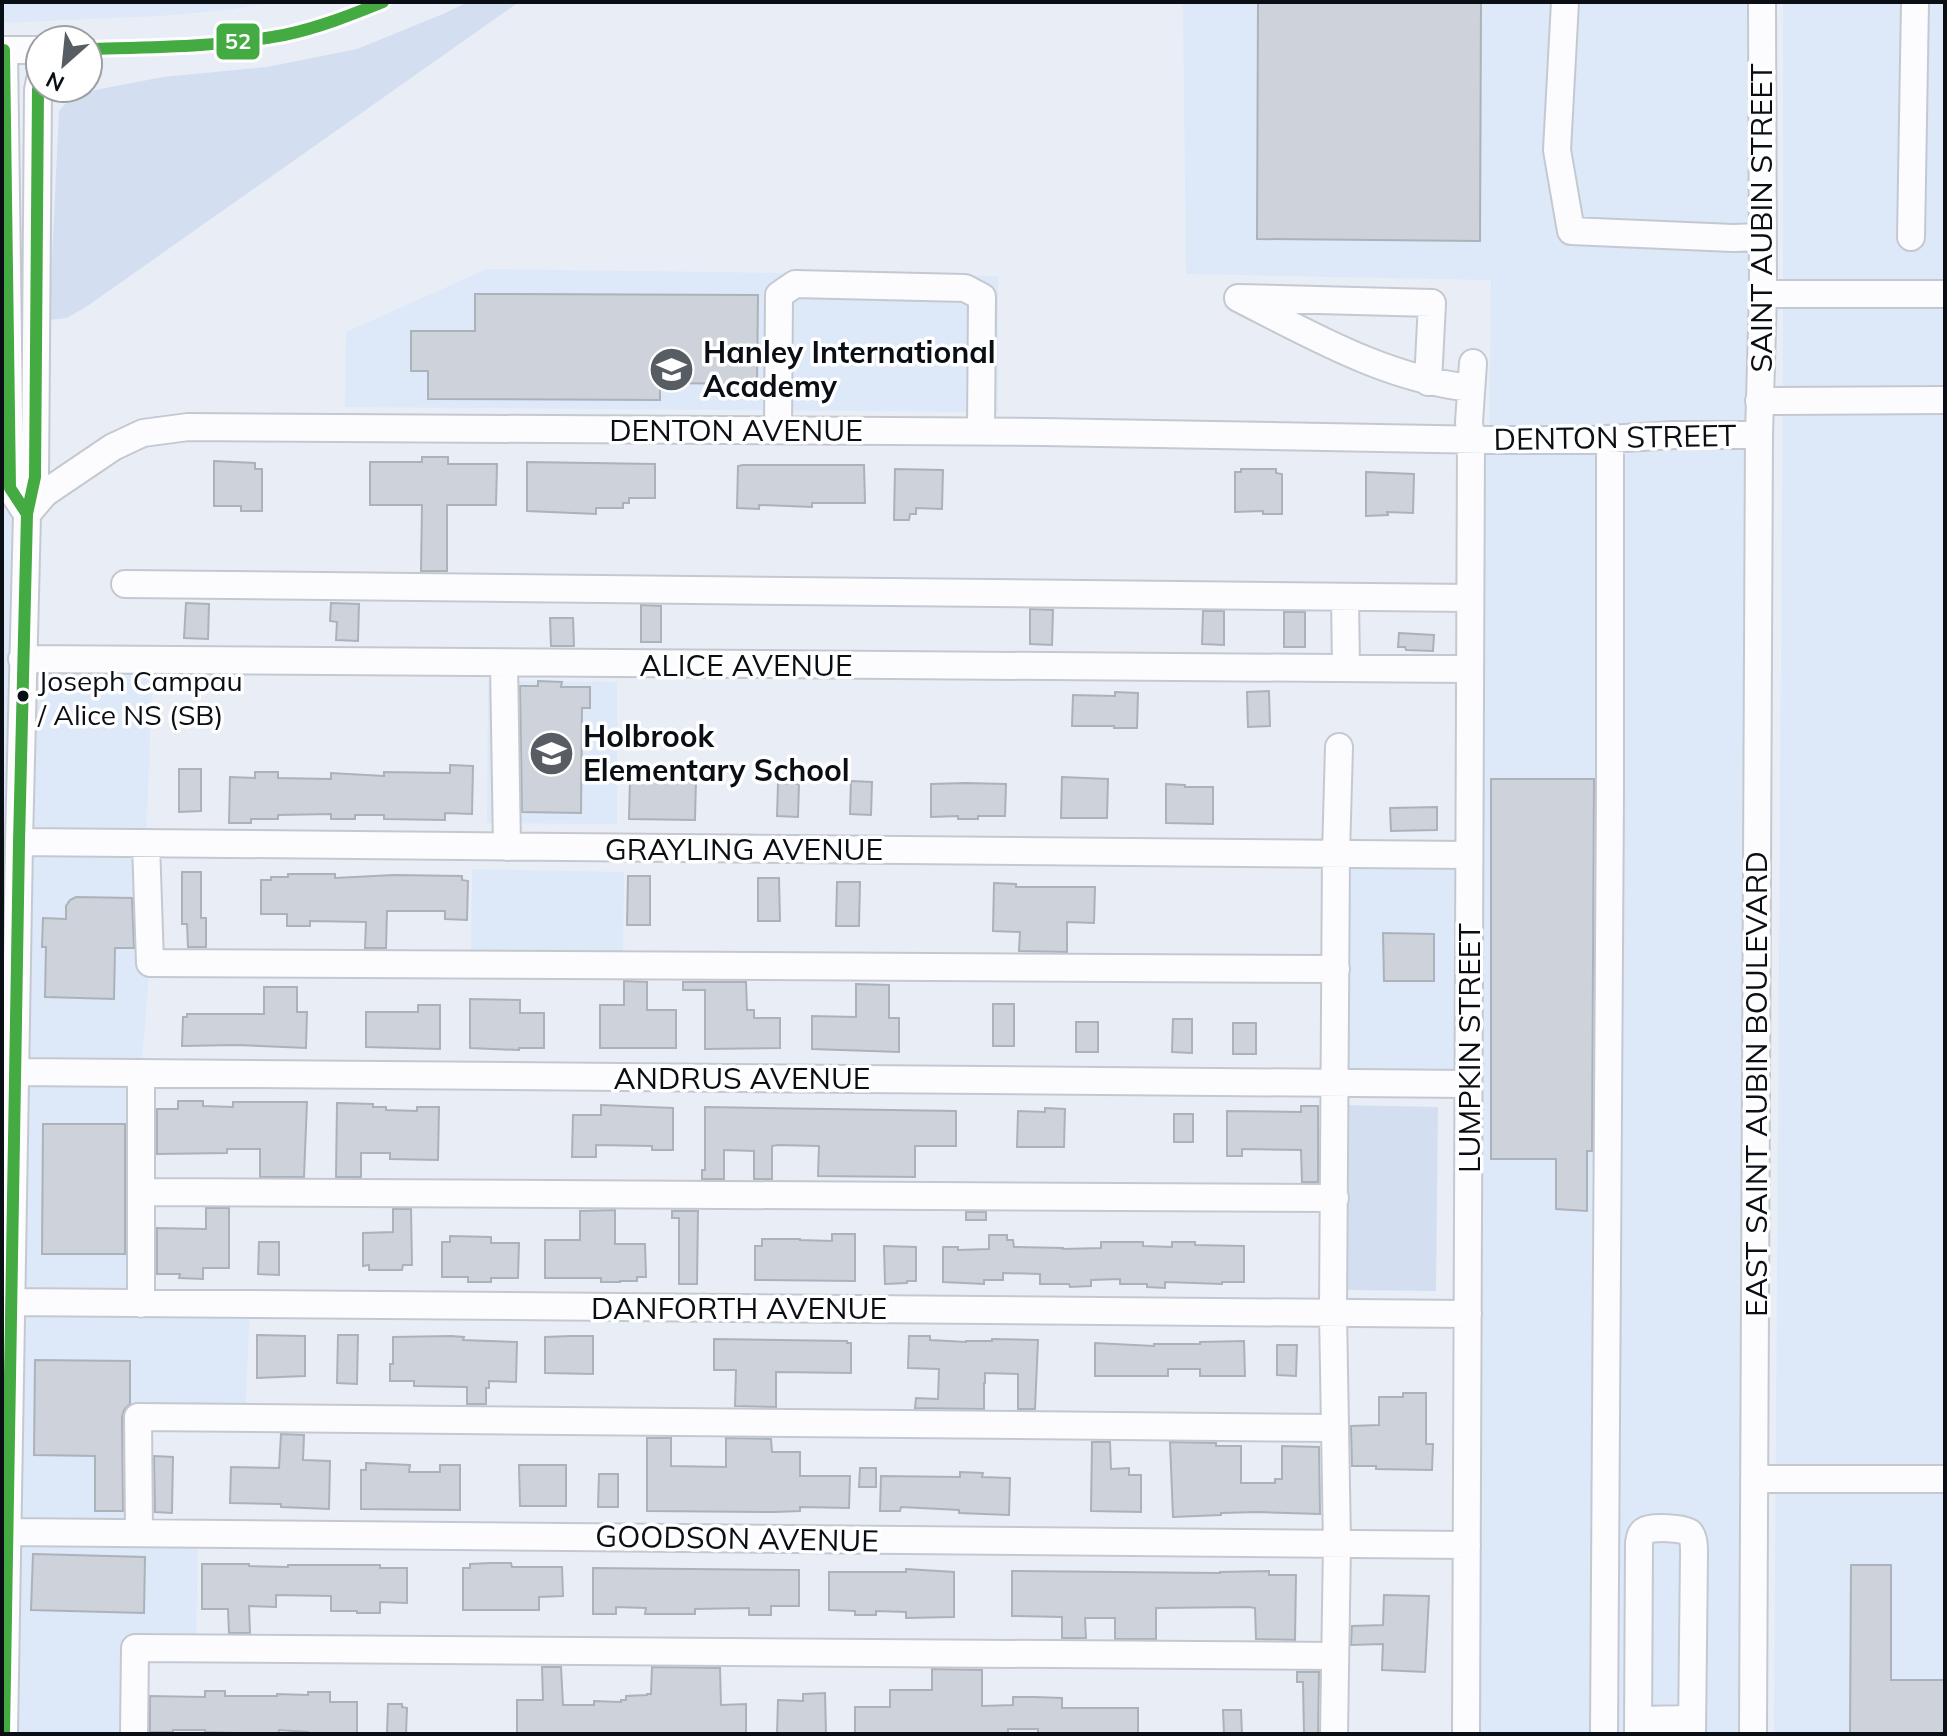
<svg xmlns="http://www.w3.org/2000/svg" width="1947" height="1736" font-family="Mulish,sans-serif">
  <style>
    .built { fill: #dde8f8 }
    .green { fill: #d3dff0 }
    .building { fill: #ced2da; stroke: #acb2b9; stroke-width: 2 }
    .lines { fill: none; stroke-linecap: round; stroke-linejoin: round }
    .minor-casing { stroke: #c4c9d1; stroke-width: 30 }
    .minor { stroke: #fcfcfe; stroke-width: 26 }
    .bus-1-casing { stroke: #fff; stroke-width: 18 }
    .bus-1 { stroke: #44aa42; stroke-width: 12 }
    .bus-dot { fill: #0a0f16; stroke: #fff; stroke-width: 3 }
    .labels { text-anchor: middle; dominant-baseline: central; stroke-width: 7; stroke-linejoin: round; paint-order: stroke }
    .bus-label { font-size: 28px; fill: #0a0f16; stroke: #fff; text-anchor: start }
    .street-label { font-size: 30px; fill: #0a0f16; stroke: #fff }
    .poi-label { font-size: 30px; font-weight: bold; fill: #0a0f16; stroke: #fff; text-anchor: start }
    .line-badge { stroke: #fff; stroke-width: 3 }
    .badge-label { font-size: 22px; text-anchor: middle; font-weight: bold; fill: #fff }
  </style>
  <rect width="100%" height="100%" fill="#e9eef6"/>
  <path class="built" d="M2 2H275L227 10 159 16 2 23Z
    M1183 2H1757L1753 1734H1466L1468 1085 1336 1083V854L1469 855 1471 439H1489L1491 280 1186 274Z
    M1783 2H1945V1734H1774L1783 356Z
    M487 269 998 276V412L345 407 346 332Z
    M29 469 22 659 153 660 146 843 150 963 141 1073V1303L250 1305 245 1418 138 1417 139 1532 198 1533 196 1649 135 1648 134 1734H2V487Z
    M488 681 617 682V824L487 823Z
    M472 869 624 872 623 956 471 953Z"/>
  <path class="green" d="M468 2H519L86 307 67 318 49 320 59 111 74 94 163 77 267 67 357 49 443 14Z
    M1345 1105 1438 1107 1436 1291 1343 1290Z"/>
  <path class="building" d="M1258 2H1481L1480 241 1257 239Z
    M475 294 758 295 757 384 660 383V400L428 399V371H411V331H475Z
    M422 457H448V464H497L496 505H447V571H421L422 505H370V462H422Z
    M214 461 255 463V469H262V511H241V506H214Z
    M527 462 655 464V498H629V503H623V508H596V514L527 511Z
    M743 465H864L865 503H812V507L759 505V509L737 508 738 466Z
    M895 469 943 470 942 509 916 508V514H910L909 520H894Z
    M1241 469H1276V473L1282 474V514H1263V511L1235 512V472H1241Z
    M1366 472 1414 474 1413 513 1387 512 1388 515 1366 516Z
    M186 603 209 604 208 639 184 638Z
    M331 603 359 604 358 641 336 640 337 622 330 621Z
    M641 605 661 606V642H641Z
    M1030 609 1053 610 1052 645 1030 644Z
    M1203 611H1224V645L1202 644Z
    M1284 612H1305V647H1284Z
    M550 618H573L574 646H551Z
    M1399 633 1434 635 1433 651 1406 650 1405 647H1398Z
    M538 681 562 682 561 687H590V708H582L581 813 522 812 520 686H538Z
    M1269 691 1270 726 1248 727 1247 692Z
    M1115 692 1138 693 1137 728H1114V726H1072L1073 695 1115 696Z
    M450 765 473 766 472 814 445 813V820L384 819V815H355V819H331V814L278 815V819H251V823H229L230 777 255 778V772H278V778L331 779V773L384 776V772L450 773Z
    M179 769H201V811L179 812Z
    M1062 777 1108 779 1107 818H1061Z
    M630 779 696 780 695 820 629 819Z
    M1491 779H1594L1592 1151H1587V1211L1556 1209V1159H1491Z
    M851 781 872 782 871 815 850 814Z
    M778 783 799 784 798 817 777 816Z
    M966 783 1006 784 1005 816H978V819H958V816L931 817V784Z
    M1166 784 1185 785V787H1213V824L1166 823Z
    M1437 807V830L1391 831 1390 808Z
    M182 872H201V918H206V947H188L187 924H182Z
    M288 874H335V878L394 875 462 876V880L468 881 467 920 445 919V911H387L386 948H365L366 922 310 921V926H287V914H261V880H271V877H288Z
    M628 876H650V925H627Z
    M758 878H779L780 921H758Z
    M837 882H860L859 926H836Z
    M994 883 1016 884V887H1095L1094 923 1067 922V952L1019 951 1020 932 993 931Z
    M76 897 132 898 134 948H115L114 999 45 997 46 947H42L43 918 66 919V906L70 900Z
    M1383 933 1434 934V981H1384Z
    M624 981 647 982V1010H676V1048H600V1005H624Z
    M683 982H746L747 1010H754V1018H780V1048L705 1049V990H683Z
    M856 984 889 985V1018H899V1052L812 1049V1016L856 1017Z
    M264 987H297V1012H307L306 1048 237 1045 182 1046 183 1017H187V1014H264Z
    M470 999 520 1000V1013H544V1048H519V1050L470 1048Z
    M993 1004H1014V1046H993Z
    M418 1005H440V1049L366 1047V1012H418Z
    M1173 1019H1192V1053L1172 1052Z
    M1076 1022H1098V1052H1076Z
    M1233 1023H1256V1054H1233Z
    M178 1101H203V1106L233 1107V1102H307L304 1177H260V1149H227V1153L157 1154V1109H178Z
    M337 1103 373 1104V1107H386V1110L417 1111V1107H439L438 1160 390 1159V1153H361V1177H336Z
    M601 1105 673 1108V1150H652V1146L596 1145V1157H572L573 1115H601Z
    M1301 1106H1318V1182H1302L1301 1150 1242 1149V1156H1227V1111L1301 1112Z
    M705 1107 956 1111V1146H915V1177L818 1176 819 1146 778 1145 772 1146V1179H754V1151L724 1150V1179H702V1170H705Z
    M1045 1108 1065 1109 1064 1147H1017L1018 1111 1045 1112Z
    M1174 1114H1193V1142H1174Z
    M43 1124H125V1254H42Z
    M206 1208H229V1268H203V1279L179 1278 180 1274H157V1228L206 1229Z
    M393 1209H411L412 1265H403L402 1270H369V1265L363 1266V1233L393 1232Z
    M615 1210V1244H645L646 1277H637V1281H620V1282H601V1278H545V1240H580V1211Z
    M672 1211H698L697 1284H679V1218H672Z
    M966 1212H986V1220H966Z
    M832 1234H855V1281L755 1280V1246H762V1239H800V1240L832 1241Z
    M989 1235H1007V1240H1013L1014 1247 1063 1248V1249L1101 1248V1242H1143V1246L1172 1247V1242H1195V1245L1244 1246V1282H1222V1284L1165 1282V1288L1147 1287V1284H1120V1279L1091 1280V1286L1070 1287 1069 1284H1040V1274L1003 1273V1280H984V1284L943 1282V1247H958V1250L989 1249Z
    M450 1236 491 1237V1243H519L518 1278H491V1282H468V1277H442V1242H450Z
    M259 1242H279V1275L258 1274Z
    M884 1246 916 1247V1281H907V1283L885 1284Z
    M257 1335 305 1336V1376L257 1378Z
    M338 1335H358L357 1384 337 1383Z
    M451 1336 464 1337 463 1340 517 1342 516 1382 489 1381V1388H486V1404H467V1387L414 1386V1381H390V1364H393V1337Z
    M571 1336H593V1374L545 1373V1337Z
    M909 1336H930V1340L966 1342V1341H992V1339L1038 1340 1035 1409H1018V1374L985 1373V1383H984V1409L915 1408 916 1398 938 1399 939 1369 908 1368Z
    M714 1339 847 1341V1343H851V1373L776 1372V1407L735 1406 736 1370H714Z
    M1244 1341 1245 1376H1200V1369H1168V1376H1095V1343L1154 1346V1344H1200V1342Z
    M1277 1345H1297L1296 1376 1277 1375Z
    M35 1360 130 1361V1404L124 1410 122 1417 123 1511H95V1456L34 1455Z
    M1403 1393H1426V1444H1433L1432 1470 1376 1469V1466H1352L1351 1426 1379 1425V1397H1403Z
    M281 1434 304 1435 303 1460 330 1461 329 1509 281 1507V1504L230 1503 231 1467 279 1468Z
    M647 1438H671V1466L726 1467V1438L771 1439 772 1452H800V1476H850L849 1508 800 1507V1511L774 1512 647 1511Z
    M1092 1442H1110L1111 1469 1129 1468V1475H1141V1512L1091 1511Z
    M1170 1442 1216 1443V1446H1241V1483H1275V1479H1282V1446L1319 1447 1320 1514 1258 1512 1221 1513V1515L1173 1517Z
    M154 1456 173 1457 172 1513 155 1512Z
    M366 1463 410 1465 409 1472H440V1465H460V1510L361 1509V1470H366Z
    M519 1465H566V1506H520Z
    M860 1468H876V1487H859Z
    M960 1472 983 1473 982 1477 1010 1478 1009 1515 959 1513V1510L901 1507 900 1511H880L881 1476 960 1477Z
    M599 1474H618V1507H598Z
    M33 1554 145 1557 144 1613 31 1610Z
    M491 1563H511L512 1567H562L563 1596 539 1597V1610H463V1568H470V1564Z
    M202 1564H249V1566L288 1567V1565H380V1568H407V1603L380 1602V1613H357V1611H331V1596L276 1595V1607L249 1606 250 1633H229L228 1609H202Z
    M1851 1565H1891V1680H1945V1734H1850Z
    M593 1568 799 1570V1606H771V1615H749V1608L695 1609V1614H645L646 1608 616 1607V1614H593Z
    M906 1569 954 1572V1617L906 1618V1612L876 1611V1615H855V1611L829 1610V1572H906Z
    M1012 1571 1220 1573V1572L1269 1571V1575H1296L1295 1640 1256 1639 1255 1608 1249 1607 1156 1608V1639H1115V1618H1085L1086 1638H1062V1617L1012 1616Z
    M1384 1595 1429 1596 1425 1672 1382 1670 1383 1644 1351 1645 1352 1626 1383 1625Z
    M542 1667H561L563 1705H594V1701L621 1702V1700H626V1696L647 1695V1694H651L652 1667 720 1668 721 1705 746 1704V1734H517V1700H543Z
    M932 1669 982 1670V1706L1013 1705V1697H1035L1062 1698V1708H1138V1734H1038V1729H1008V1734H855V1707H890V1690H932Z
    M1297 1672H1319L1318 1734H1304L1303 1682H1297Z
    M205 1691H225V1696H277V1694L308 1695V1692H330V1702H357V1734H308V1732L279 1730 278 1734 205 1732V1730H173V1732H150V1696L205 1697Z
    M825 1693 826 1734H777L778 1700 803 1701V1694Z
    M388 1704H402V1707L407 1708 406 1734H387Z
    M1223 1710H1241L1242 1734H1224Z"/>
  <g class="lines">
    <defs>
      <path id="minor" d="M1565 2 1557 150 1571 231 1733 238 1762 237
        M2 50H40
        M4 50 10 488 27 514 35 477 38 90 40 80
        M1911 237 1915 2
        M1763 292 1778 294H1945
        M1428 382 1432 303 1238 298C1313 336 1387 379 1471 388
        M1759 401 1945 400
        M778 430 779 295 795 284 965 288 982 297 981 431
        M125 584 1470 598
        M1345 597 1346 668
        M22 659 1470 669
        M504 663 507 847
        M19 842 1469 855
        M146 843 150 963 1336 969
        M15 1072 1468 1084
        M141 1192 1335 1198
        M11 1302 1468 1314
        M141 1304V1073
        M1754 1479H1945
        M7 1532 1467 1545
        M139 1533 138 1417 1335 1428
        M1638 1720 1692 1719
        M4 1734 19 842 27 514 45 493 113 447 143 433 188 427 1042 432 1489 440H1591L1675 435H1759
        M134 1734 135 1648 1335 1656
        M1334 1734 1337 1543 1333 1313 1336 854 1339 747
        M1466 1734 1471 439 1469 422 1473 363
        M1604 1734 1610 792V439
        M1638 1734 1639 1543C1640 1538 1640 1534 1644 1531 1651 1526 1685 1528 1690 1533 1694 1538 1694 1547 1694 1553L1692 1734
        M1753 1734 1759 435 1763 292 1762 2"/>
    </defs>
    <use href="#minor" class="minor-casing"/>
    <use href="#minor" class="minor"/>
    <defs>
      <path id="bus-1" d="M88 49C153 47 220 47 284 35 318 28 351 15 383 2
        M4 50 10 488 27 514 35 477 38 90 40 80
        M4 1734 19 842 27 514"/>
    </defs>
    <use href="#bus-1" class="bus-1-casing"/>
    <use href="#bus-1" class="bus-1"/>
  </g>
  <defs>
    <symbol id="school-disc" viewBox="-11 -11 22 22"><circle r="9.5" fill="#585d64" stroke="#fff"/><path d="M0-5L7-2L0 1L-7-2ZM-4 1L0 2.5L4 1V4Q0 6-4 4Z" fill="#fff"/></symbol>
  </defs>
  <g fill-rule="evenodd">
    <use href="#school-disc" x="646" y="344" width="51" height="51"/>
    <use href="#school-disc" x="526" y="728" width="51" height="51"/>
  </g>
  <circle class="bus-dot" cx="23" cy="696" r="7"/>
  <g class="labels">
    <g class="bus-label">
      <text x="38" y="680">Joseph Campau<tspan x="38" dy="34">/ Alice NS (SB)</tspan></text>
    </g>
    <g class="street-label">
      <text transform="translate(1761 218) rotate(-90)">SAINT AUBIN STREET</text>
      <text x="736" y="430">DENTON AVENUE</text>
      <text transform="translate(1615 437) rotate(-1)">DENTON STREET</text>
      <text x="746" y="665">ALICE AVENUE</text>
      <text x="744" y="849">GRAYLING AVENUE</text>
      <text transform="translate(1469 1048) rotate(-90)">LUMPKIN STREET</text>
      <text x="742" y="1078">ANDRUS AVENUE</text>
      <text transform="translate(1756 1084) rotate(-90)">EAST SAINT AUBIN BOULEVARD</text>
      <text x="739" y="1308">DANFORTH AVENUE</text>
      <text transform="translate(737 1538) rotate(1)">GOODSON AVENUE</text>
    </g>
    <g class="poi-label">
      <text x="703" y="352">Hanley International<tspan x="703" dy="34">Academy</tspan></text>
      <text x="583" y="736">Holbrook<tspan x="583" dy="34">Elementary School</tspan></text>
    </g>
  </g>
  <rect class="line-badge" x="215" y="22" width="46" height="39" rx="8" fill="#44aa42"/>
  <g class="badge-label">
    <text x="238" y="49">52</text>
  </g>
  <rect width="1947" height="1736" fill="none" stroke="#0a0f16" stroke-width="8"/>
  <g transform="translate(64 64) rotate(207)"><circle r="38" fill="#ffffff" stroke="#9d9fa2" stroke-width="2"/>
  <path d="M0-6L14 30L0 20L-14 30Z" fill="#585d64"/>
  <text y="-12" font-size="22" font-weight="bold" text-anchor="middle" fill="#0a0f16">N</text>
  </g>
</svg>
